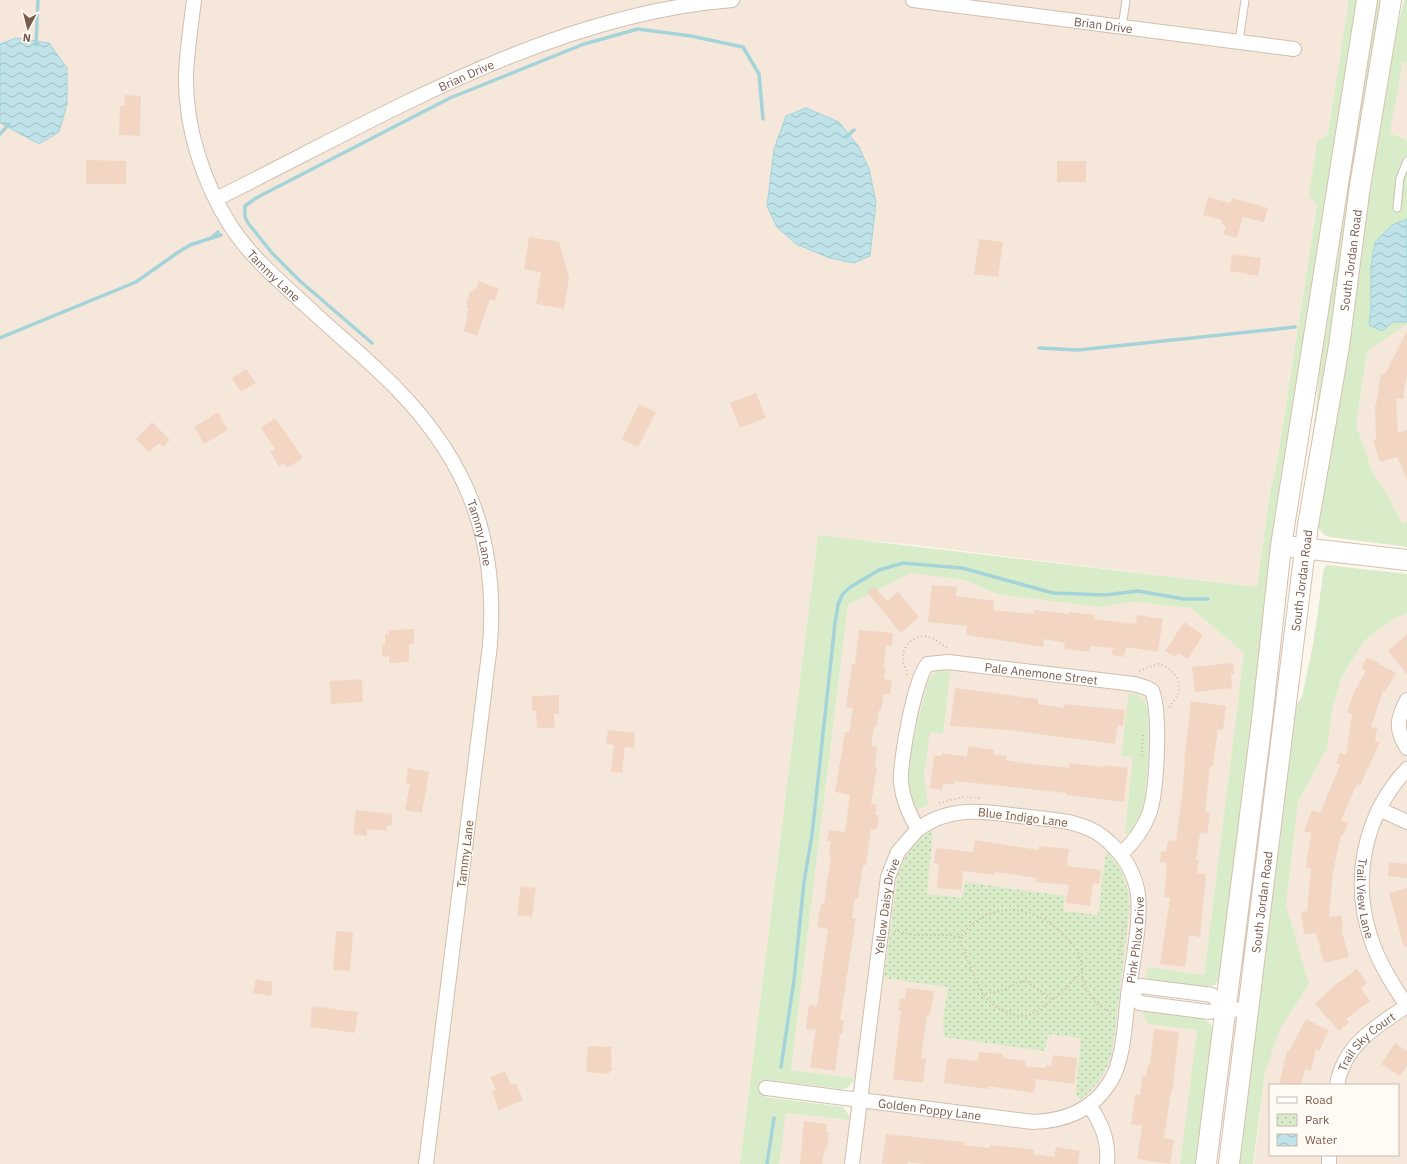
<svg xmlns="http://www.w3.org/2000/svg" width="1407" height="1164" font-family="'IBM Plex Sans',sans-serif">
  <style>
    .residential { fill: #f5e8da; fill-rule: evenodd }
    .green { fill: #d8ecc9 }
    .park { fill: url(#park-dots) }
    .water { fill: url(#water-waves); stroke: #a5d3da }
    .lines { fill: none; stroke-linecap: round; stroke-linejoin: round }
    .stream { stroke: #a5d3da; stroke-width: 3.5 }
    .building { fill: #f3d5c3 }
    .lane-casing { stroke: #d1beb0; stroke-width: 9 }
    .street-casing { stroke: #d1beb0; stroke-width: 16 }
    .secondary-casing { stroke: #d6c0b0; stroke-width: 22 }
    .path { stroke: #d9b8a5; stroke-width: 2; stroke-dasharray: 1 3; stroke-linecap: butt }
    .lane { stroke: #fff; stroke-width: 7 }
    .street { stroke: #fff; stroke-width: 14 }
    .secondary { stroke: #fff; stroke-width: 20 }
    .labels { text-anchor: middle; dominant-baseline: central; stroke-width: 3; stroke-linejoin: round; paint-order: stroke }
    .street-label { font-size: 12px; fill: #7a5c4d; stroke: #fffaf3 }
  </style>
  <defs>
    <pattern id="park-dots" width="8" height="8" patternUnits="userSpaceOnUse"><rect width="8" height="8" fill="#d8ecc9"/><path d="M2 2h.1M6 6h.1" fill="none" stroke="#b4c2a5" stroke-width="1.8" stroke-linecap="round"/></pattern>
    <pattern id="water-waves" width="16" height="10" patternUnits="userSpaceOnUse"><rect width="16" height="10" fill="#bfe3e8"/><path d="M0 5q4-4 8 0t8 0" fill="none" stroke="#a0bbbe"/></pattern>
  </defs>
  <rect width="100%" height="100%" fill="#fdf6ec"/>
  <path class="residential" d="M0 0H1350L1328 134 1309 195 1317 206 1275 475 1271 485 1257 587 915 545 818 536 740 1164H0Z
    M1403 62 1407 63V140L1390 133Z
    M1407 324V521L1402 524 1389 498 1373 473 1356 425 1367 351Z
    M911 573 964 580 997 594 1099 607 1134 602 1191 608 1244 653 1204 975 1147 967 1142 1012 1148 1024 1197 1030 1180 1164H779L785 1113 849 1120 854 1078 791 1070 848 605Z
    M1407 613V1164H1254L1265 1073 1279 1031 1309 984 1286 905 1298 802 1327 748 1332 711 1342 676 1365 640 1393 618ZM1270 1085H1398V1155H1270Z"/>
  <path class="green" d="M1349 0H1359L1221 977 1215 985 1204 987 1150 981 1146 979 1147 967 1204 975 1244 653 1191 608 1134 602 1099 607 997 594 964 580 911 573 848 605 791 1070 854 1078C853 1084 848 1089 841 1089L767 1080 765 1097 843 1107 849 1115V1120L786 1113 779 1164H740L818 535 1257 587 1271 485 1275 475 1317 206 1309 196 1317 142 1328 134Z
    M1375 0H1384L1316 437H1312L1316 409 1323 329Z
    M1404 0H1407V63L1403 62 1390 133 1407 140V324L1367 351 1356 425 1373 473 1389 498 1402 524 1407 521V547L1330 537 1324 535 1317 526 1389 60Z
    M1327 565 1407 574V613L1393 619 1365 640 1342 676 1332 711 1327 748 1298 802 1286 905 1309 984 1279 1031 1265 1073 1253 1164H1237L1291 729 1297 705 1302 697 1313 645 1324 568Z
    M940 670 950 671 943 734 930 732 924 774 928 805 918 809C896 780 921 715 928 682L931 676Z
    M1129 693C1136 693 1143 697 1146 704 1152 718 1147 793 1142 809 1139 818 1134 829 1126 835L1125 832 1133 757 1121 756Z
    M1271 714 1276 716 1246 953 1240 970Z
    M1147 1011 1200 1017 1210 1023 1214 1031 1198 1164H1180L1197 1030 1148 1024 1142 1012Z"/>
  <path class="park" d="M933 829 927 894 962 898 965 882 1065 896 1063 911 1098 915 1106 850C1121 867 1129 885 1130 908L1112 1053C1106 1073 1096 1088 1080 1100L1076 1094 1081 1038 1048 1034 1045 1051 944 1037 943 1021 948 987 884 978 898 874C905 854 916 840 933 829Z"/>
  <path class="water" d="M16 38 49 43 67 68V104L59 132 39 144 0 123V44Z
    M806 108 839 122 859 147 869 169 876 202 870 256 854 263 830 258 796 244 777 227 767 206 774 149 786 116Z
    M1407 219V322H1393L1382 331 1369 325 1371 309V266L1375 242 1392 225Z"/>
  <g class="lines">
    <path class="stream" d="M36 45 38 0
      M0 134 9 124
      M846 137 854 130
      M211 238 218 232
      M0 338 136 282 177 253 190 245 221 235
      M372 343 300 281 272 253 248 223 245 217V206L256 198 450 98 584 44 638 29 691 36 743 47 759 74 763 119
      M1039 348 1078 350 1295 327
      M781 1067 794 980 804 882 812 835 835 623 838 605 842 595 849 588 879 570 903 563 962 568 1053 593 1105 595 1138 591 1184 599H1208
      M767 1164 774 1118"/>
  </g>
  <path class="building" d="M125 95 141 96 140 136 119 135 120 106H124Z
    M86 160 126 161V184H86Z
    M1057 161H1086V182H1057Z
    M1208 197 1231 203 1232 198 1268 208 1264 222 1243 217 1237 238 1223 234 1226 226 1221 224 1222 220 1203 215Z
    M529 237 559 242 569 277 564 309 536 304 541 272 524 269Z
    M979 239 1003 242 998 277 974 274Z
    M1232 254 1261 258 1258 276 1230 271Z
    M479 281 499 289 495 300 490 299 477 336 463 331 468 317 466 316 469 308 466 307 468 304 466 303 470 291 473 292 474 289H476Z
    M1407 331V373L1403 399 1396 398 1398 433 1407 430V479L1397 457 1380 462 1373 441 1376 440 1375 405H1376L1381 374H1385Z
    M246 369 256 383 241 392 232 378Z
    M756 393 766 418 740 428 730 403Z
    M639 404 656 412 638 447 622 439Z
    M218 412 228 430 204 444 194 427Z
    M275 418 303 458 287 468 284 463 279 466 270 452 275 449 261 428Z
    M152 422 170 440 163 447 159 443 149 452 136 439Z
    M932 585 957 587 956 596 994 601 993 610 1034 614 1035 610 1069 614V612L1095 615 1094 619 1136 624 1137 615 1163 619 1158 652 1126 647 1124 657 1112 655 1113 648 1090 646V652L1064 649 1065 643 1044 639 1043 647 966 635 967 626 928 622Z
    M874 587 887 601 898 592 919 617 901 633 867 592Z
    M1184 622 1203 635 1188 659 1178 653 1175 657 1165 651Z
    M414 629V643L409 644V662L389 663V656L382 657V645H385V634H389L388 630Z
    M859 630 893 633 892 646 886 645 884 668H886L884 679 892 680 890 694H884L881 711 879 710 876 727 874 726 871 746 877 747 875 768H877L871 804 877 805 875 815H879L877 829H871L866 865H863L858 899 855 898 852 918 856 919 840 1020 844 1021 842 1034H840L835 1071 810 1067 816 1030 806 1029 809 1005 817 1006 828 929 817 927 821 904H824L831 855H829L831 841H827L829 830 845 832 850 795 835 792 845 732H849L853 708 846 707 852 664H855Z
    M1407 634V674L1388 651Z
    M1367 657 1396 673 1385 692 1383 691 1371 727 1377 728 1375 741 1380 742 1360 786 1357 784 1341 820 1348 823 1343 835H1341L1333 872 1329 917 1341 915 1343 929H1341L1349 957 1324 963 1316 933 1304 934 1301 912 1307 911 1311 868 1306 867 1311 833 1304 831 1312 810 1320 813 1340 765 1336 763 1340 753 1346 755 1352 714 1347 712 1354 692 1366 671 1361 668Z
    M1233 663 1234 674H1231L1232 688 1195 692 1192 667Z
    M362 679 363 702 331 704 330 681Z
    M955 688 1038 699V704L1064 708V704L1125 710 1123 726 1118 725 1115 744 1008 730 950 726Z
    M559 695V714H554L555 728H537L536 711H532V696Z
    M1191 701 1226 706 1223 730 1218 729 1213 766H1210L1205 812 1210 813 1207 834 1200 833 1196 860H1199L1197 873 1206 874 1200 937 1189 935 1185 967 1160 964 1170 898 1164 897 1167 863 1160 862 1161 851 1166 852 1168 840 1176 841 1182 796 1185 762H1184Z
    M608 730 635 733 634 748 625 747 622 773 611 772 614 745 606 744Z
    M968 746 994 750 993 754 1007 756 1006 760 1023 763 1069 768V763L1104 767V765L1128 768 1124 802 1066 795V793L955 781 954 785 943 783 942 790 930 788 934 755 942 756V753L967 757Z
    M408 768 429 772 422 813 405 810 410 784H406Z
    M356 810 393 814 391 826 387 825 386 831 367 829V836L353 834Z
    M975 840 1039 850V846L1069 849 1067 866 1101 870 1099 884 1093 883 1090 906 1066 903 1069 885 1035 882 1036 878 995 872 994 875 963 871 961 890 937 888 939 864 934 863 936 848 973 852Z
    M1389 862 1407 864V878L1388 876Z
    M521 886 536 888 532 917 517 915Z
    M1407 888V947H1404L1389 893Z
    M336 931 353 932 350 971 333 970Z
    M1357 969 1367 983 1361 988 1370 1001 1346 1019 1349 1022 1339 1031 1315 1004 1336 984Z
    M256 979 273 982 271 996 253 993Z
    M906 988 934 991 930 1015H927L921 1058 926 1059 923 1083 893 1079 901 1011H898L900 998 905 999Z
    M312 1006 358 1012 355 1033 310 1027Z
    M1306 1019 1329 1031 1319 1051 1316 1049 1311 1071 1305 1069 1301 1085H1279L1287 1051H1289Z
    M1154 1029 1179 1032 1172 1093 1171 1092 1164 1138 1174 1140 1170 1164 1137 1159 1142 1126 1131 1124 1135 1095H1140L1142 1076H1146L1148 1065H1150Z
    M1395 1043 1407 1051V1066L1400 1076 1381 1064Z
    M588 1046 611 1047 612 1071H609V1074L586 1072Z
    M979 1052 1003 1054V1058L1026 1061 1025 1066 1046 1068V1065L1051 1066 1053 1055 1077 1058 1074 1084 1036 1079 1034 1093 989 1086 988 1089 944 1083 947 1058 978 1061Z
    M505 1071 511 1085 516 1083 523 1100 499 1110 492 1092 496 1090 490 1077Z
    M804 1121 827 1124 826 1132H829L827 1148H825L822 1164H800Z
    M886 1134 964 1142V1145L990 1148V1145L1021 1148 1034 1150 1033 1154 1054 1157 1056 1147 1080 1151 1078 1164H925L908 1162 907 1164H888L882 1163Z"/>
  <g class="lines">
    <defs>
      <path id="lane" d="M1122 27 1126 0
        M1239 41 1245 0
        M1397 208 1400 178 1407 161"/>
      <g id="street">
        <path id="s1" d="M194 0C191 25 187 50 186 75 185 127 203 182 230 225 252 259 284 285 313 312 341 338 371 362 397 389 469 463 498 541 490 645L426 1164"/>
        <path id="s2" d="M913 0 1294 49"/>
        <path id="s3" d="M216 199C380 118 547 15 732 0"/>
        <path id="s4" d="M928 664 948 662 1134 684 1147 688 1152 691"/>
        <path d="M1407 700C1397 719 1395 729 1407 748"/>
        <path id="s5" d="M1407 769C1364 815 1351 880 1371 939 1379 963 1393 985 1407 1006"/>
        <path d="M1379 809 1407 822"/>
        <path d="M1121 854C1133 843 1143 830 1149 814 1157 792 1161 713 1152 691"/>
        <path d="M1225 1008 1212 995 1141 986 1128 993 1140 1003 1209 1012 1225 1008 1247 1011"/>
        <path id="s6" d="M1337 1085C1344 1045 1375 1027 1407 1006"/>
        <path id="s7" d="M766 1088 1033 1122C1063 1121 1091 1111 1108 1085 1113 1078 1117 1069 1119 1060 1125 1040 1125 1018 1128 997 1131 969 1143 916 1137 889 1133 871 1124 856 1110 843 1087 819 1051 820 1020 816 983 811 950 806 918 829"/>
        <path d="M1089 1105C1102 1124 1109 1141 1107 1164"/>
        <path id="s8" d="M852 1164 888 877 898 852 918 829C909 815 903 800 901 783 899 765 915 675 928 664"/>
        <path d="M1329 1164V1155"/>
      </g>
      <g id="secondary">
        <path d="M1293 547 1407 560"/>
        <path d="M1206 1164 1262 720 1281 546 1367 0"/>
        <path id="s9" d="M1229 1164 1308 525 1339 346 1360 186 1391 0"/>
      </g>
    </defs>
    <use href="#lane" class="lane-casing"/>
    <use href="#street" class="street-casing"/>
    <use href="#secondary" class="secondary-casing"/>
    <path class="path" d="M1139 671 1158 664C1172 667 1183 681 1178 695 1176 700 1171 703 1169 708
      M907 675C907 669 902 664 903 657 903 643 919 632 932 638 938 640 942 646 948 648
      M1142 756 1143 732
      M939 803 963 797 980 798
      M895 931 915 935H949L960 937C995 892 1048 908 1077 951 1082 959 1081 965 1082 973 1084 990 1095 1008 1112 1011
      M960 937 961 944 982 994 996 1007 1016 1016H1028L1038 1010 1064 991 1081 972
      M1119 959 1124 922
      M982 994 1001 991 1019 982 1026 981 1053 1000"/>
    <use href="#lane" class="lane"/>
    <use href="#street" class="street"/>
    <use href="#secondary" class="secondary"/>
  </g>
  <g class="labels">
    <g class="street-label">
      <text stroke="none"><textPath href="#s2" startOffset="192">Brian Drive</textPath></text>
      <text stroke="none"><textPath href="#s3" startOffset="279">Brian Drive</textPath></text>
      <text stroke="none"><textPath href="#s9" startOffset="912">South Jordan Road</textPath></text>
      <text stroke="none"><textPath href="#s1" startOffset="301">Tammy Lane</textPath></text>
      <text stroke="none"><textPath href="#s1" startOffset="637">Tammy Lane</textPath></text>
      <text stroke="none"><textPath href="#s9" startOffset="588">South Jordan Road</textPath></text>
      <text stroke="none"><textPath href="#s4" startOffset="114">Pale Anemone Street</textPath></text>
      <text transform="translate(1023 817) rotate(7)">Blue Indigo Lane</text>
      <text transform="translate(465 854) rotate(-83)">Tammy Lane</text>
      <text stroke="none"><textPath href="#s5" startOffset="141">Trail View Lane</textPath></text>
      <text stroke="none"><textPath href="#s9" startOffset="264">South Jordan Road</textPath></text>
      <text stroke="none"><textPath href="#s8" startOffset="260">Yellow Daisy Drive</textPath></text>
      <text stroke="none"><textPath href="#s7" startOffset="505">Pink Phlox Drive</textPath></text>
      <text stroke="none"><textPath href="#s6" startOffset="54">Trail Sky Court</textPath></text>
      <text stroke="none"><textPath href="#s7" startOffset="165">Golden Poppy Lane</textPath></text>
    </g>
  </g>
  <rect x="1269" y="1084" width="130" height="72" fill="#fffaf3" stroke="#cabbb1"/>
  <rect x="1277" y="1097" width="20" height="6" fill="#ffffff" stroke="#cabbb1"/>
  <text x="1305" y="1104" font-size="12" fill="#7a5c4d">Road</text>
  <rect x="1277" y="1114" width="20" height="12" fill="url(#park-dots)" stroke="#cabbb1"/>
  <text x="1305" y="1124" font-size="12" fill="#7a5c4d">Park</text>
  <rect x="1277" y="1134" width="20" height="12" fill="url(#water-waves)" stroke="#cabbb1"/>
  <text x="1305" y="1144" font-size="12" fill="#7a5c4d">Water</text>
  <g transform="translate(28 28) rotate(187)" stroke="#fffaf3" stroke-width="3" paint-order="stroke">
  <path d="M0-3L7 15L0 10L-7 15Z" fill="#7a5c4d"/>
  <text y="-6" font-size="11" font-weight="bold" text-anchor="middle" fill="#7a5c4d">N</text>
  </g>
</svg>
